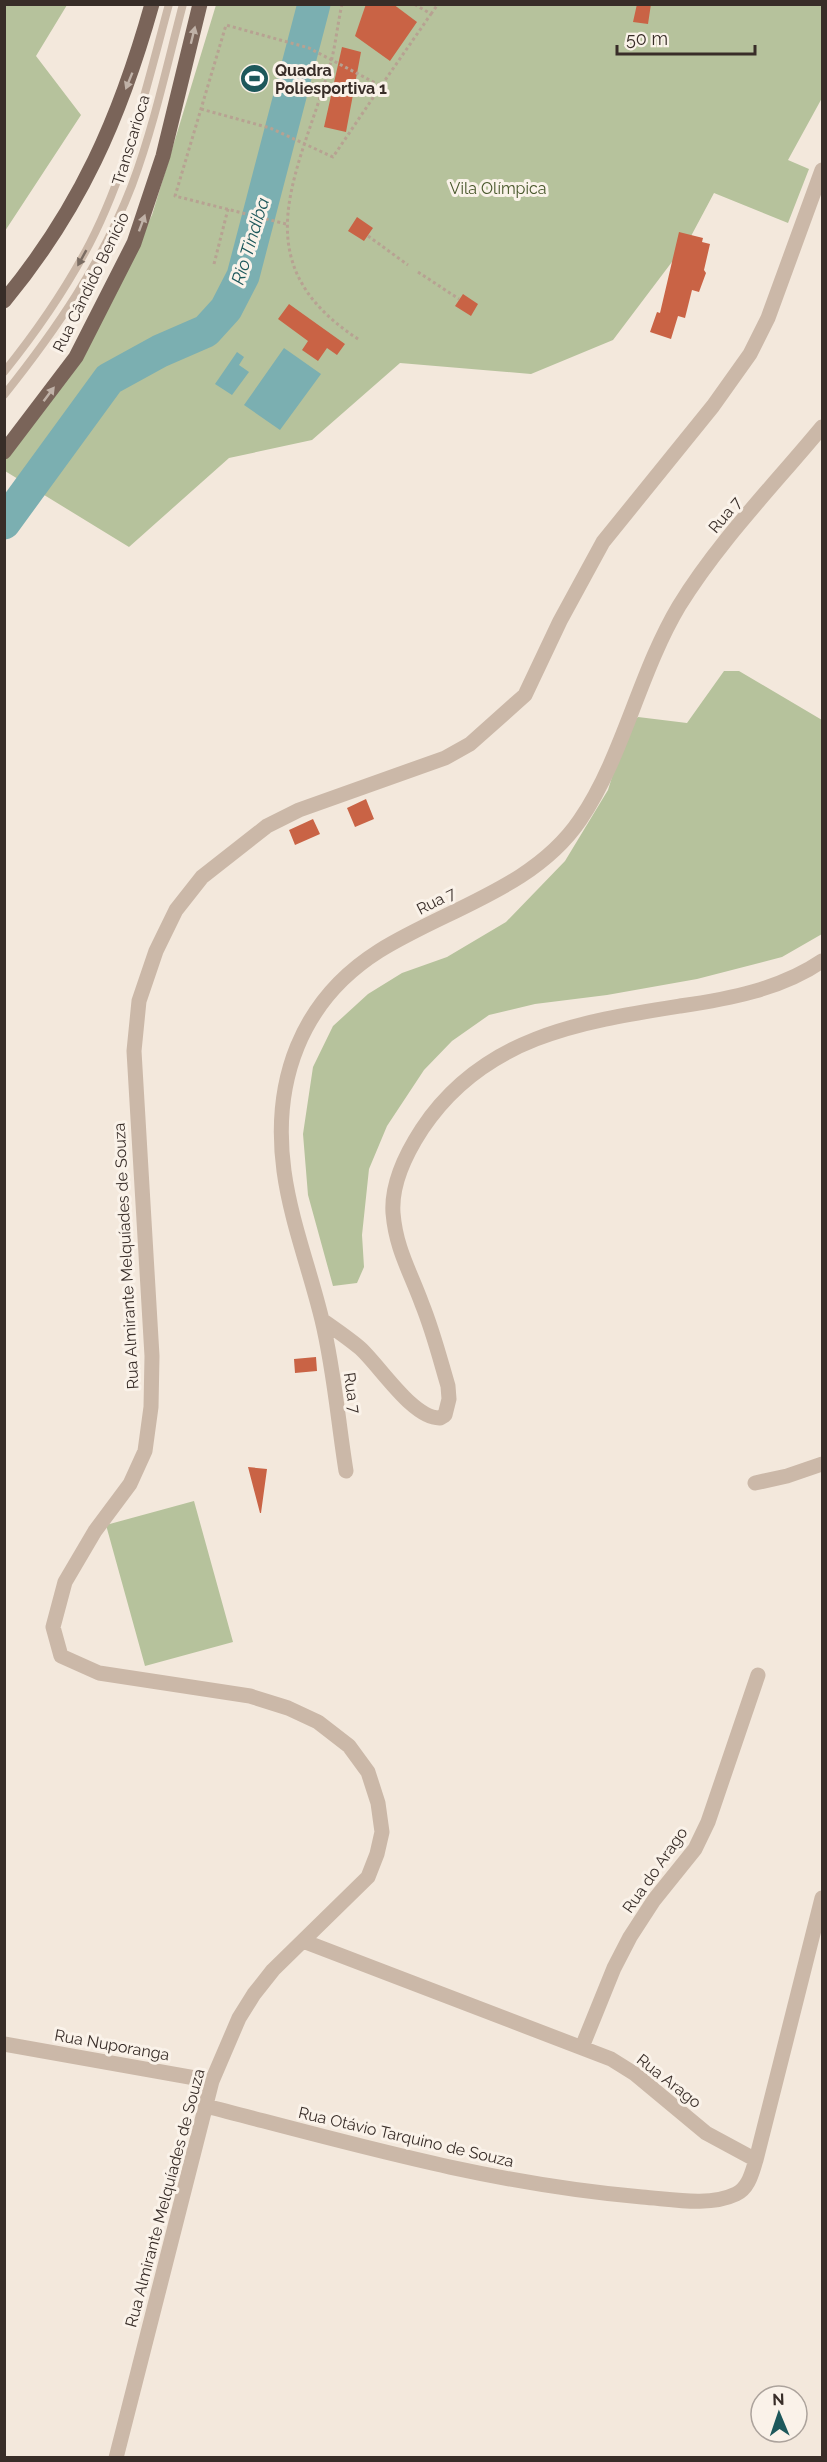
<svg xmlns="http://www.w3.org/2000/svg" width="827" height="2462" font-family="Raleway,sans-serif">
  <style>
    .green { fill: #b6c29c }
    .water { fill: #7bafb1 }
    .lines { fill: none; stroke-linecap: round; stroke-linejoin: round }
    .river { stroke: #7bafb1; stroke-width: 33 }
    .building { fill: #c96345 }
    .path { stroke: #b7a292; stroke-width: 3; stroke-dasharray: 3 3; stroke-linecap: butt }
    .lane { stroke: #cbb8a8; stroke-width: 8 }
    .street { stroke: #cbb8a8; stroke-width: 15 }
    .primary { stroke: #7a6459; stroke-width: 15 }
    .oneway { fill: #c0b2a8 }
    .oneway2 { fill: #7a6c62 }
    .labels { text-anchor: middle; dominant-baseline: central; stroke-width: 6; stroke-linejoin: round; paint-order: stroke }
    .poi-label { font-size: 16px; font-weight: bold; fill: #382d28; stroke: #faf2e9; text-anchor: start }
    .street-label { font-size: 16px; fill: #382d28; stroke: #faf2e9 }
    .park-label { font-size: 16px; fill: #48572b; stroke: #faf2e9 }
    .water-label { font-size: 18px; font-style: italic; fill: #1d585b; stroke: #faf2e9 }
  </style>
  <rect width="100%" height="100%" fill="#f3e8dc"/>
  <path class="green" d="M5 4 67 5 36 56 81 115 5 231Z
    M216 5H822V98L788 160 809 169 788 223 714 193 690 238 613 340 531 374 400 363 312 440 229 458 129 547 5 471V460L84 350 152 215Z
    M724 671H739L822 720V934L782 957 697 979 607 995 535 1004 489 1015 452 1041 424 1070 387 1126 369 1169 362 1235 364 1267 357 1283 333 1286 308 1195 303 1134 313 1067 333 1026 368 994 402 973 447 957 506 922 565 861 608 790 627 728 638 717 687 723Z
    M194 1501 233 1642 145 1666 106 1525Z"/>
  <path class="water" d="M284 348 321 374 280 430 244 405Z
    M237 352 244 357 239 365 249 372 232 395 215 384Z"/>
  <g class="lines">
    <path class="river" d="M4 523 109 379 160 351 206 331 226 309 243 276 314 4"/>
  </g>
  <path class="building" d="M366 4H393L417 22 390 61 355 36Z
    M637 4H651L648 24 633 22Z
    M342 47 361 52 346 132 324 127Z
    M357 217 373 228 364 241 348 231Z
    M679 232 703 238 702 242 710 244 704 270 706 273 699 292 692 290 685 318 678 316 671 339 650 332 657 312 660 313Z
    M463 294 478 304 471 316 455 306Z
    M289 304 345 344 337 355 327 348 318 361 302 350 308 341 278 319Z
    M366 799 374 819 355 827 347 808Z
    M313 819 320 834 295 845 289 830Z
    M316 1357 317 1371 295 1373 294 1359Z
    M248 1467 267 1469 261 1513H260Z"/>
  <g class="lines">
    <path class="path" d="M342 4C338 22 336 41 332 58 303 168 236 259 358 339
      M431 14 438 4
      M201 109 270 128 333 157 381 86
      M286 224 175 196 226 25 309 48 381 86 431 14 414 4
      M368 236 408 265
      M214 264 228 209
      M418 272 459 299"/>
    <path class="lane" d="M4 372C37 331 66 289 90 243 128 169 147 85 169 4
      M4 395C56 330 102 263 132 185 154 126 167 65 183 4"/>
    <path class="street" d="M322 1320C335 1329 348 1338 360 1348 380 1366 413 1419 440 1418L445 1415 449 1399 448 1386C440 1359 433 1331 422 1304 410 1271 396 1249 393 1213 391 1184 407 1152 422 1129 483 1037 579 1022 680 1006 729 999 781 989 822 961
      M346 1471C338 1421 334 1369 322 1320 310 1270 291 1222 284 1171 272 1082 300 1001 379 951 446 909 534 888 580 820 623 757 639 673 679 606 719 541 774 485 822 427
      M755 1483 787 1476 822 1464
      M303 1941 611 2059 635 2074 706 2133 756 2160
      M4 2044 212 2081
      M582 2047 614 1968 630 1937 654 1900 695 1849 708 1822 758 1675
      M206 2106C353 2144 490 2184 642 2197 671 2199 709 2207 736 2194 749 2188 752 2172 756 2160L822 1898
      M116 2458 212 2081 239 2018 254 1994 273 1970 368 1877 377 1854 382 1832 378 1803 368 1772 349 1746 318 1722 288 1708 250 1696 99 1673 61 1656 53 1627 65 1582 95 1531 130 1484 145 1451 151 1407 152 1356 134 1051 139 1001 156 951 176 910 202 877 267 826 299 810 445 758 470 744 525 695 560 621 603 542 713 406 750 354 768 318 822 170"/>
    <path class="primary" d="M4 301C80 209 120 118 152 4
      M4 452 76 357 134 243 163 156 200 4"/>
  </g>
  <defs><path id="oneway-solid" d="M-6-.8H1V-3.2L6.5 0L1 3.2V.8H-6Z" transform="scale(1.5)"/></defs>
  <g class="oneway">
    <use href="#oneway-solid" transform="translate(193 35) rotate(-76)"/>
    <use href="#oneway-solid" transform="translate(129 81) rotate(112)"/>
    <use href="#oneway-solid" transform="translate(142 223) rotate(-70)"/>
    <use href="#oneway-solid" transform="translate(49 394) rotate(-53)"/>
  </g>
  <use class="oneway2" href="#oneway-solid" transform="translate(82 258) rotate(119)"/>
  <defs>
    <symbol id="stadium-disc" viewBox="-11 -11 22 22"><circle r="9.5" fill="#1d585b" stroke="#faf2e9"/><path d="M0-5a6.5 5 0 1 0 0 10a6.5 5 0 1 0 0-10ZM-3.5-1.8h7v3.6h-7Z" fill="#fff"/></symbol>
  </defs>
  <g fill-rule="evenodd">
    <use href="#stadium-disc" x="238" y="62" width="33" height="33"/>
  </g>
  <g class="labels">
    <g class="poi-label">
      <text x="275" y="70">Quadra<tspan x="275" dy="18">Poliesportiva 1</tspan></text>
    </g>
    <g class="street-label">
      <text transform="translate(131 140) rotate(-73)">Transcarioca</text>
      <text transform="translate(91 282) rotate(-64)">Rua Cândido Benício</text>
      <text transform="translate(725 515) rotate(-50)">Rua 7</text>
      <text transform="translate(436 901) rotate(-27)">Rua 7</text>
      <text transform="translate(126 1256) rotate(-93)">Rua Almirante Melquíades de Souza</text>
      <text transform="translate(352 1393) rotate(82)">Rua 7</text>
      <text transform="translate(655 1870) rotate(-55)">Rua do Arago</text>
      <text transform="translate(112 2045) rotate(10)">Rua Nuporanga</text>
      <text transform="translate(669 2081) rotate(38)">Rua Arago</text>
      <text transform="translate(406 2137) rotate(13)">Rua Otávio Tarquino de Souza</text>
      <text transform="translate(165 2198) rotate(-75)">Rua Almirante Melquíades de Souza</text>
    </g>
    <g class="park-label">
      <text x="498" y="188">Vila Olímpica</text>
    </g>
    <g class="water-label">
      <text transform="translate(250 241) rotate(-73)">Rio Tindiba</text>
    </g>
  </g>
  <rect width="827" height="2462" fill="none" stroke="#382d28" stroke-width="12"/>
  <g transform="translate(779 2414) rotate(358)"><circle r="28" fill="#faf2e9" stroke="#aca39c" stroke-width="1.5"/>
  <path d="M0-4.5L10 22L0 15L-10 22Z" fill="#1d585b"/>
  <text y="-9" font-size="16" font-weight="bold" text-anchor="middle" fill="#382d28">N</text>
  </g>
  <path d="M617 45v9h138v-9" fill="none" stroke="#382d28" stroke-width="3"/>
  <text x="626" y="45" font-size="18" fill="#382d28" stroke="#faf2e9" stroke-width="4.5" paint-order="stroke">50 m</text>
</svg>
